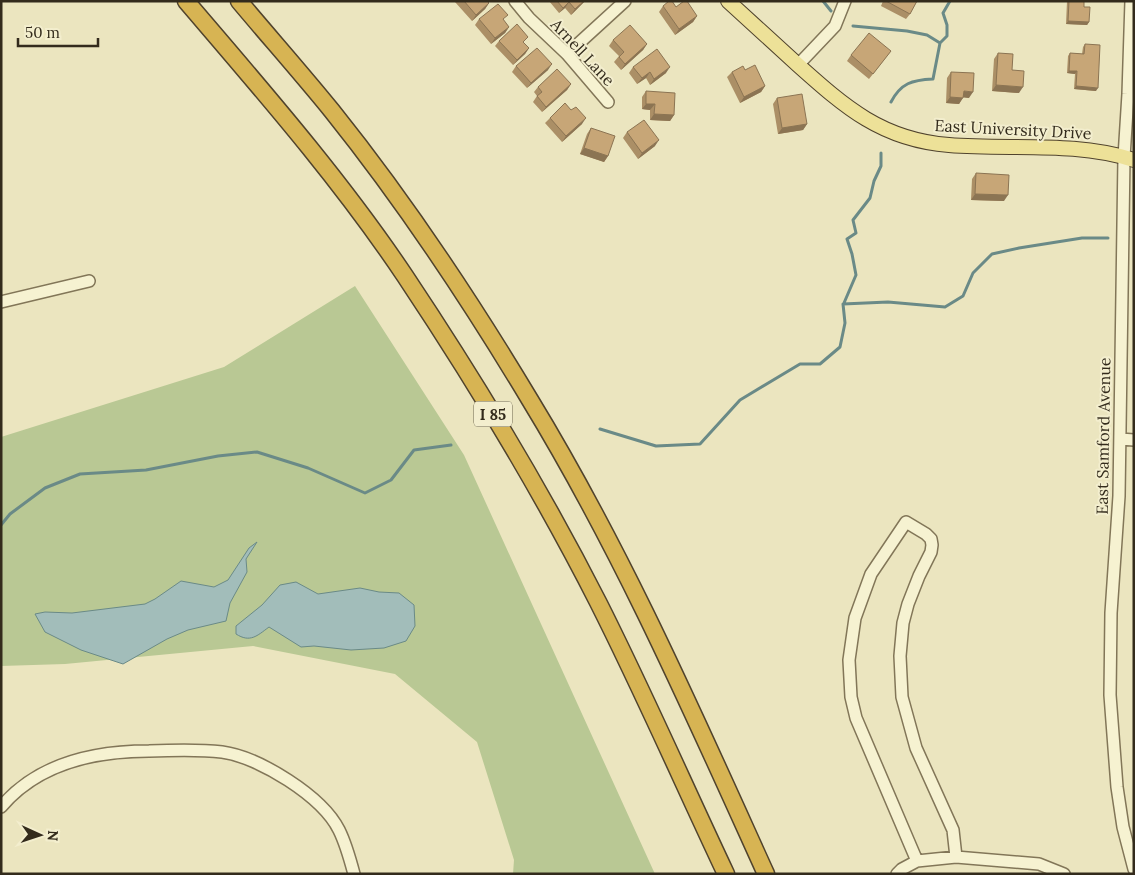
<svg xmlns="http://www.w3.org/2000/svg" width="1135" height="875" font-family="Lora,serif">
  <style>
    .green { fill: #b9c894 }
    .water { fill: #a2bdba; stroke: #6a8a87 }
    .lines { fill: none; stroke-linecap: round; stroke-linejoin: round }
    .stream { stroke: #6a8a87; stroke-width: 3 }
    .minor-casing { stroke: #827658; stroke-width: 14 }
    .major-casing { stroke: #50432d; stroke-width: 16 }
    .highway-casing { stroke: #50432d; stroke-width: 19 }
    .minor { stroke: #f6f2d1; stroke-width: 11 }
    .major { stroke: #ede198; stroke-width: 14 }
    .highway { stroke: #d7b453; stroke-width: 16 }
    .wall { fill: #ab8f66 }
    .shaded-wall { fill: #8b7453 }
    .building { fill: #c7a677; stroke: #8b7453 }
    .labels { text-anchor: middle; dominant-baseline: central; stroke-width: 4; stroke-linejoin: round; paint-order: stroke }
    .shield { fill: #f3eece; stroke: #6d6651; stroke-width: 1 }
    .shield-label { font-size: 15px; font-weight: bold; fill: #332b1c }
    .street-label { font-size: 16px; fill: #332b1c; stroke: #f3eece }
  </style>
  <rect width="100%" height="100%" fill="#ebe5bf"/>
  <path class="green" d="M355 286 464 455 655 874H513L514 860 477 742 395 674 253 646 65 664 1 666V437L224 367Z"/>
  <path class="water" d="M257 542 246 559 247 572 230 603 226 621 188 630 167 639 123 664 81 650 45 632 35 614 45 612 72 613 145 604 155 599 181 581 214 587 228 580 249 548Z
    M296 582 318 594 360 588 379 592 399 593 414 605 415 626 406 641 384 648 351 650 314 646 301 647 269 627C257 636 250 643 236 634V626L262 605 280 585Z"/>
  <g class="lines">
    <path class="stream" d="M823 1 831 11
      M853 26 907 31 927 35 940 43
      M891 102C901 83 912 80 933 79L940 43 947 36V25L943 13 950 1
      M844 303 856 275 852 254 847 239 856 233 853 220 870 198 874 181 881 166V153
      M600 429 656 446 700 444 740 400 800 364H820L840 347 845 323 843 304 888 302 945 307 963 296 973 273 992 254 1019 248 1082 238H1108
      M1 525 10 514 45 488 80 474 146 470 218 456 257 452 308 468 365 493 391 480 414 450 451 445"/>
    <defs>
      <path id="minor" d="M515 1 529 18 567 54 608 102
        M1131 1 1128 94 1124 157 1119 496 1111 613 1110 695 1117 787 1123 827 1134 869
        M567 54 625 1
        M798 65 835 26 845 1
        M1 302 89 281
        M1120 439 1134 440
        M1 807C38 763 94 751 149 751 173 750 198 749 222 752 259 757 322 796 339 830 346 844 350 859 354 874
        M917 861 856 718 851 697 849 660 855 618 871 574 906 522 926 534 931 539 932 545 931 552 919 576 908 604 903 623 900 656 902 697 916 748 953 830 956 857
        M897 874 902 869 917 861 956 857 1039 864 1064 874"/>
      <path id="major" d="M728 1C751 22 775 44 798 65 845 107 882 140 949 145 1010 150 1075 141 1134 160"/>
      <path id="highway" d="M186 1C262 90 340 179 405 276 475 381 541 490 598 602 643 691 683 783 726 874
        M239 1C270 38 302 74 332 111 405 202 470 300 530 400 622 551 693 713 766 874"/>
    </defs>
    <use href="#minor" class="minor-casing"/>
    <use href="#major" class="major-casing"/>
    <use href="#highway" class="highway-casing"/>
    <use href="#minor" class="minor"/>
    <use href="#major" class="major"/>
    <use href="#highway" class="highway"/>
  </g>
  <path class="wall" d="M456 1H487L489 3 485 9 472 21 455 2Z
    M549 1H585L571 15 565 8 559 13Z
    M883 1H917L910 14 906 19 881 6Z
    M1067 1H1084V7L1089 22 1087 25 1066 24Z
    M663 6 676 7 697 16 693 22 675 35 659 12Z
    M479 19 504 21 509 27 505 33 491 44 475 25Z
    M613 40 647 44 643 50 621 70 614 62 619 56 609 46Z
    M499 41 524 43 529 48 525 54 513 65 495 46Z
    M1085 44 1096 91 1074 89 1075 74 1067 73 1068 56 1070 53 1082 54 1083 47Z
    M891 51 869 79 847 61 851 55Z
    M998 53 1019 93 992 91 994 59Z
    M516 66 548 70 527 88 512 72Z
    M633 67 666 73 650 85 646 78 637 84 629 73Z
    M745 70 765 86 761 92 740 103 727 77 732 72Z
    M951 72 969 98 963 97 959 104 946 103 947 78Z
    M571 84 567 90 542 112 533 102 537 96 534 92 538 87Z
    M646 91 674 115 670 121 650 120V110L642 109V97Z
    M777 98 807 124 803 130 778 134 773 104Z
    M550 118 582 124 562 142 545 123Z
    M591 128 608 156 604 162 580 154 587 134Z
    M627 132 655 146 638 159 623 138Z
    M976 173 1004 201 971 200 972 179Z"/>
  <path class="shaded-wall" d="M584 1H585L571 15 575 9Z
    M569 2 565 8 559 13 563 8Z
    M489 3 485 9 472 21 476 15Z
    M697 16 693 22 675 35 679 29Z
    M1068 21 1089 22 1087 25 1066 24Z
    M509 27 505 33 491 44 495 38Z
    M647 44 643 50 621 70 625 64Z
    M529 48 525 54 513 65 517 60Z
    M552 64 548 70 527 88 531 83Z
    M670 67 666 73 650 85 654 79Z
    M1069 71H1077L1075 74 1067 73Z
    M650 72 646 78 637 84 642 78Z
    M571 84 567 90 542 112 546 107Z
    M996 85 1023 87 1019 93 992 91Z
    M765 86 761 92 740 103 744 97Z
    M1076 86 1098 88 1096 91 1074 89Z
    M964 91 973 92 969 98 960 97Z
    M950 97 963 98 959 104 946 103Z
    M646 104H655L650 110 642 109Z
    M654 114 674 115 670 121 650 120Z
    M586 118 582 124 562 142 566 136Z
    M807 124 803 130 778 134 782 128Z
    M659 140 655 146 638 159 642 153Z
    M584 148 608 156 604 162 580 154Z
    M975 194 1008 195 1004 201 971 200Z"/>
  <path class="building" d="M464 1H487L489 3 476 15Z
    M557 1H584L575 9 569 2 563 8Z
    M669 1H672L676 7 684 1H687L697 16 679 29 663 6Z
    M886 1H917L910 14Z
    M1069 1H1084V7H1090L1089 22 1068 21Z
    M498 4 508 15 503 19 509 27 495 38 479 19Z
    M517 24 528 37 523 42 529 48 517 60 499 41Z
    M630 25 647 44 625 64 619 57 624 52 613 40Z
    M869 33 891 51 873 74 851 55Z
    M1085 44 1100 45 1098 88 1076 86 1077 71H1069L1070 53 1084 54Z
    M537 48 552 64 531 83 516 66Z
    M657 49 670 67 654 79 650 72 642 78 633 67Z
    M998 53 1013 54 1012 70 1024 71 1023 87 996 85Z
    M755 65 765 86 744 97 732 72 743 66 745 70Z
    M557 69 571 84 546 107 537 96 542 92 538 87Z
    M951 72 974 73 973 92 964 91 963 98 950 97Z
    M646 91 675 93 674 115 654 114 655 104H646Z
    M802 94 807 124 782 128 777 98Z
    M565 103 571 110 576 107 586 118 566 136 550 118Z
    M644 120 659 140 642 153 627 132Z
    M591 128 615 136 608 156 584 148Z
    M976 173 1009 175 1008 195 975 194Z"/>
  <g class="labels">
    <rect class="shield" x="474" y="401.5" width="38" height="25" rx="4"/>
    <g class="shield-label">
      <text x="493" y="414">I 85</text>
    </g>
    <g class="street-label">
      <text transform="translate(583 52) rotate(47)">Arnell Lane</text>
      <text transform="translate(1013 129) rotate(3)">East University Drive</text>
      <text transform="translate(1103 436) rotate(-89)">East Samford Avenue</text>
    </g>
  </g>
  <rect width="1135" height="875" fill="none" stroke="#332b1c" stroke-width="5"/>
  <g transform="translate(40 835) rotate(93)" stroke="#f3eece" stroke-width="4" paint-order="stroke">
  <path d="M0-4L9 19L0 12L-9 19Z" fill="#332b1c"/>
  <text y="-8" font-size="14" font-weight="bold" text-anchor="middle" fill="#332b1c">N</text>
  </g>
  <path d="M18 38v8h80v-8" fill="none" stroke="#332b1c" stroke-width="2.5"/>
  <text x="25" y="38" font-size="15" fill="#332b1c" stroke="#f3eece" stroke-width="4" paint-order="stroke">50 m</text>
</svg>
